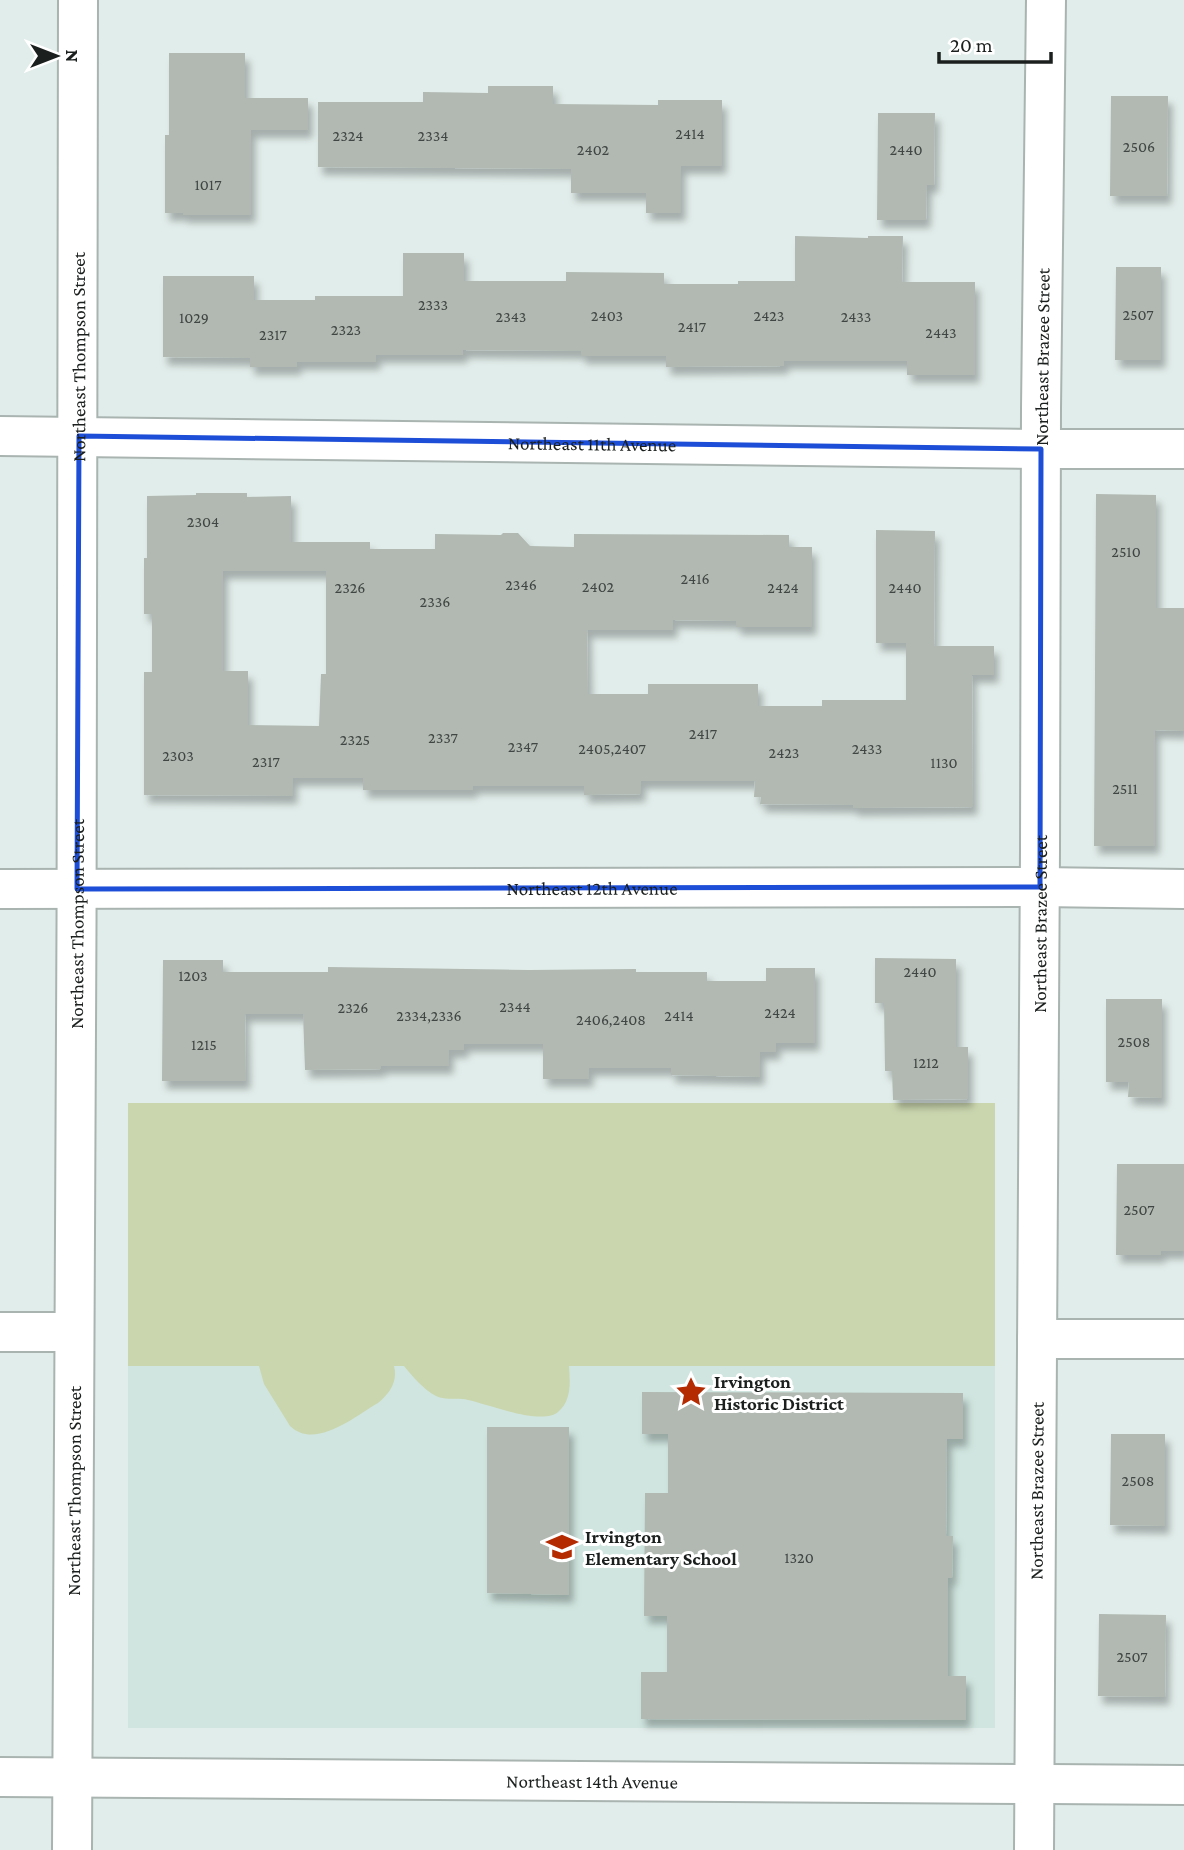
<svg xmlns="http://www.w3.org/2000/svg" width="1184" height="1850" font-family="'Crimson Pro',serif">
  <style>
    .built { fill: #d0e5df }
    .green { fill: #cad6ae }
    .building { fill: #b1b9b2; fill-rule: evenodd; filter: url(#shadow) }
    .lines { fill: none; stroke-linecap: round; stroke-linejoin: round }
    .minor-casing { stroke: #a9b4b1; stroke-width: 42 }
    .minor { stroke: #fff; stroke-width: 38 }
    .marked { fill: none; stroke: #1d4ed8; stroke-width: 5; stroke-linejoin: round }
    .labels { text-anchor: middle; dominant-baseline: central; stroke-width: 6; stroke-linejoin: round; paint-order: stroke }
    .number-label { font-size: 16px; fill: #404643 }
    .street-label { font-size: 19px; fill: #1b1f1e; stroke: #fff }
    .poi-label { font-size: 19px; font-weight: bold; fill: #1b1f1e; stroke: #fff; text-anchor: start }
  </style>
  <defs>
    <filter id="shadow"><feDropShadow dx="4.5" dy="8" stdDeviation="3.5" flood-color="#0004"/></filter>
  </defs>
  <rect width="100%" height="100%" fill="#e1edea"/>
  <path class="built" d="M128 1103H995V1728H128Z"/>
  <path class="green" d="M128 1103H995V1366H569C570 1382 572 1400 558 1412 542 1426 488 1404 468 1400 458 1397 446 1401 436 1396 423 1389 413 1377 404 1366H394C398 1381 390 1393 378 1403 354 1417 315 1450 290 1426L264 1384 259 1366H128Z"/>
  <path class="building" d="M169 53H245V98H308V130H251V215H183V213H165V135H169Z
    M488 86H553V104L658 105V100H722V166H681V213H646V193H571V169L318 167V102H423V92L488 93Z
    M1111 96H1168L1167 196H1110Z
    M878 113H935L934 185H927L926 220H877Z
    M795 236 868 238V236H903L902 282H975V375H907V361H784V366L666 367V356H581V351L463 350V355H376V362H297V367H250V358L163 357V276H254V300H315V296H403V253H464V281H566V272L664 273V284H738V281H795Z
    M1116 267H1161V360H1115Z
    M196 493H247V497L291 496V542H370V549H435V534L501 535 503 533H518L530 546 574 547V534L789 535V547H812V627H736V621L673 620V630H587L588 694H648V684H758V706H822V700H906V643H876V530L935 531 934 646H994V675H972L973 807 853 808V805L760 804 761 797H754L755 781H641V794L584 795V786H473V790H363V778H293V796L144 795V672H152V614H144V558H147V496L196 495ZM223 571H326V674H321L319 726 248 725V671H223Z
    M1096 494 1156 495V608H1184V731L1155 730V846H1094Z
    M875 958 956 959V1047H968V1099L893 1100 892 1071H885L884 1003H875Z
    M163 960H223V972H328V967L529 970 636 969V972H707V981H766V968H815V1043H776V1052H760V1077L671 1075V1068H589V1079H543V1044H464V1050H449V1066H381V1069L305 1070 303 1014H245L246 1081H162Z
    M1106 999H1162V1098L1128 1097 1129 1082H1106Z
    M1117 1164H1184V1251H1161V1255H1116Z
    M642 1392 963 1393V1439H947L946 1536H953L952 1578H948V1676H966V1720L641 1719V1672H667V1616H644L645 1493H668V1434H642Z
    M487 1427H569V1595L487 1593Z
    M1111 1434H1165V1526L1110 1525Z
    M1099 1614 1166 1615 1165 1697 1098 1696Z"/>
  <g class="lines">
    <defs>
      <g id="minor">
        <path id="s1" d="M0 436 1041 449H1184"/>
        <path id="s2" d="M0 889 1040 887 1184 889"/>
        <path d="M0 1332H74"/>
        <path d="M1037 1339H1184"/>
        <path id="s3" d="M0 1777 1184 1785"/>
        <path id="s4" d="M72 1850C74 1233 80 617 78 0"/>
        <path id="s5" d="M1034 1850 1040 850 1041 408 1046 0"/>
      </g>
    </defs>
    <use href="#minor" class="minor-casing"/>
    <use href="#minor" class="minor"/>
  </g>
  <path class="marked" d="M79 436 1041 449 1040 887 77 889Z"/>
  <defs>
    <symbol id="sight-bare" viewBox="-9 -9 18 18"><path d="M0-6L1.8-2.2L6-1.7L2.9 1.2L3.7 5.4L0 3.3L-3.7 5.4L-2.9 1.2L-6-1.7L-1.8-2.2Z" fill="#b42a01" stroke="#fff" stroke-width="2.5" paint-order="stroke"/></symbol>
    <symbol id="school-bare" viewBox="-9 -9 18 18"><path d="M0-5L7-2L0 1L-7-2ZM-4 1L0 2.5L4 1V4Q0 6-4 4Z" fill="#b42a01" stroke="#fff" stroke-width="2.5" paint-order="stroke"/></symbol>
  </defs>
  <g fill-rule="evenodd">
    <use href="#sight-bare" x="669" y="1370" width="44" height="44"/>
    <use href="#school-bare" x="540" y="1525" width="44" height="44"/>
  </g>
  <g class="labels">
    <g class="number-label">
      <text x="690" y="133">2414</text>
      <text x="348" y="135">2324</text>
      <text x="433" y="135">2334</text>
      <text x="1139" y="146">2506</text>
      <text x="593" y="149">2402</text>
      <text x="906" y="149">2440</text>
      <text x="208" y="184">1017</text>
      <text x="433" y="304">2333</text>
      <text x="1138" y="314">2507</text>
      <text x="607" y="315">2403</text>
      <text x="769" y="315">2423</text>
      <text x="511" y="316">2343</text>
      <text x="856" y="316">2433</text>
      <text x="194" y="317">1029</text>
      <text x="692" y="326">2417</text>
      <text x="346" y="329">2323</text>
      <text x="941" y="332">2443</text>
      <text x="273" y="334">2317</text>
      <text x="203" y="521">2304</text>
      <text x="1126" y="551">2510</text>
      <text x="695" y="578">2416</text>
      <text x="521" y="584">2346</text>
      <text x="598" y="586">2402</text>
      <text x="350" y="587">2326</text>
      <text x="783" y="587">2424</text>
      <text x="905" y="587">2440</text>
      <text x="435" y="601">2336</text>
      <text x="703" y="733">2417</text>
      <text x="443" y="737">2337</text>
      <text x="355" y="739">2325</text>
      <text x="523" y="746">2347</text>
      <text x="612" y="748">2405,2407</text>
      <text x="867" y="748">2433</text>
      <text x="784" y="752">2423</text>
      <text x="178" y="755">2303</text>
      <text x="266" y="761">2317</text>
      <text x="944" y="762">1130</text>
      <text x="1125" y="788">2511</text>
      <text x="920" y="971">2440</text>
      <text x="193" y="975">1203</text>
      <text x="515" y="1006">2344</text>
      <text x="353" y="1007">2326</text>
      <text x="780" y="1012">2424</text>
      <text x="429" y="1015">2334,2336</text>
      <text x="679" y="1015">2414</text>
      <text x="611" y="1019">2406,2408</text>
      <text x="1134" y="1041">2508</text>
      <text x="204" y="1044">1215</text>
      <text x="926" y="1062">1212</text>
      <text x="1139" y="1209">2507</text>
      <text x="1138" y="1480">2508</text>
      <text x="799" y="1557">1320</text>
      <text x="1132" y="1656">2507</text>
    </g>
    <g class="street-label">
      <text stroke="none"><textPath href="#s4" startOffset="1493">Northeast Thompson Street</textPath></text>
      <text stroke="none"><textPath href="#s5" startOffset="1493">Northeast Brazee Street</textPath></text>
      <text stroke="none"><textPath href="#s1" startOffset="592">Northeast 11th Avenue</textPath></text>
      <text stroke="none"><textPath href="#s2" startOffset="592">Northeast 12th Avenue</textPath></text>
      <text stroke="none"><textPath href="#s4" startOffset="926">Northeast Thompson Street</textPath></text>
      <text stroke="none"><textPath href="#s5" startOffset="926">Northeast Brazee Street</textPath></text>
      <text stroke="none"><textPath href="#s4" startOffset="359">Northeast Thompson Street</textPath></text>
      <text stroke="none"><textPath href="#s5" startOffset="359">Northeast Brazee Street</textPath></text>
      <text stroke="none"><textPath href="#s3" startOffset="592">Northeast 14th Avenue</textPath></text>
    </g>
    <g class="poi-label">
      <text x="714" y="1381">Irvington<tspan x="714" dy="22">Historic District</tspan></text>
      <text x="585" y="1536">Irvington<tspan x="585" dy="22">Elementary School</tspan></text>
    </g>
  </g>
  <g transform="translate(56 56) rotate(90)" stroke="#ffffff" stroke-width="5" paint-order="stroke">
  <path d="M0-5L12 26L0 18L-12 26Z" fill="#1b1f1e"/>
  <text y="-10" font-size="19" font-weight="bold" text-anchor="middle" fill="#1b1f1e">N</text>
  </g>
  <path d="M939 52v10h112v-10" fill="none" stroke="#1b1f1e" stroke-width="3.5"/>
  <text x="950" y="52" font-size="21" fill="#1b1f1e" stroke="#ffffff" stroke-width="5" paint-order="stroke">20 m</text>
</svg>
